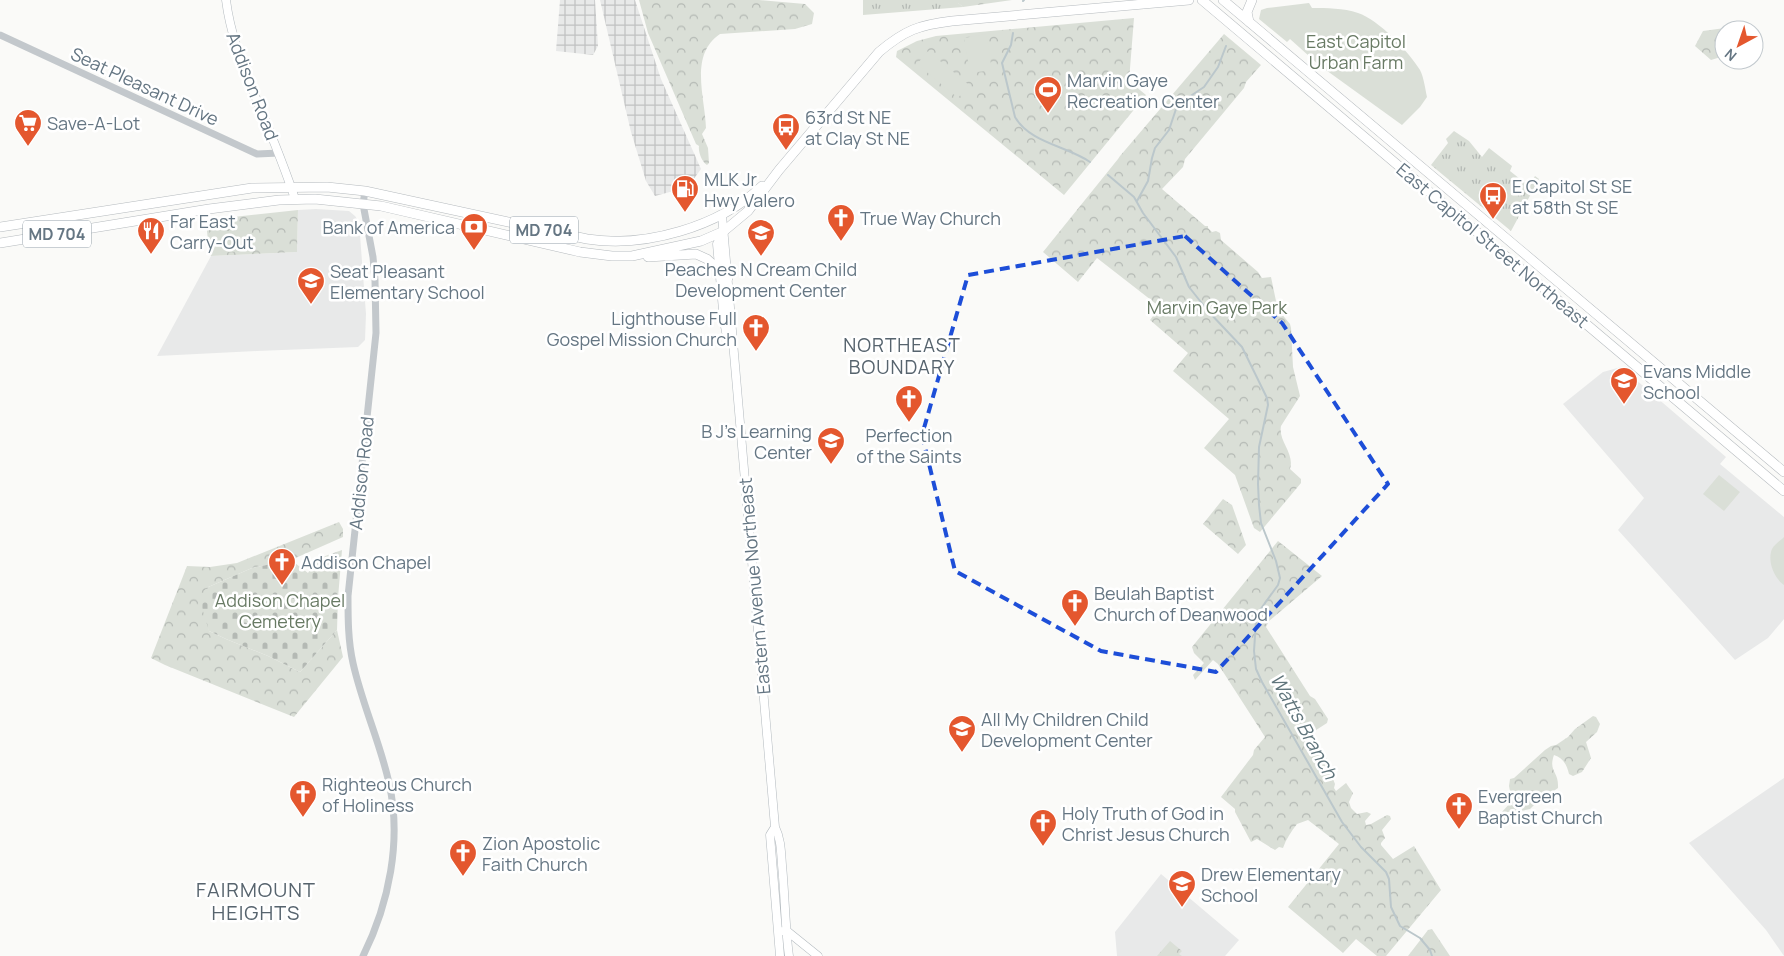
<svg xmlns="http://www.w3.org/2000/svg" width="1784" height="956" font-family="Manrope,sans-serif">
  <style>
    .built { fill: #e8e9e9 }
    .industrial { fill: url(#industrial-grid) }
    .grass { fill: url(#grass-tufts) }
    .forest { fill: url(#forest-crowns) }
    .cemetery { fill: url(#cemetery-stones) }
    .garden { fill: #dadfd7 }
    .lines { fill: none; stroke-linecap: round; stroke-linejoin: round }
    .stream { stroke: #bbc7cb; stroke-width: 2 }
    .secondary-casing { stroke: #b3babf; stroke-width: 9 }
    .primary-casing { stroke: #b5babe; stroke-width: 10 }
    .tertiary { stroke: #c3c8cc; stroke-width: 7 }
    .secondary { stroke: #fff; stroke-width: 8 }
    .primary { stroke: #fff; stroke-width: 9 }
    .marked { fill: none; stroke: #1d4ed8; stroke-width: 4; stroke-dasharray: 10 6; stroke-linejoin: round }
    .labels { text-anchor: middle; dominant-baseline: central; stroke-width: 5; stroke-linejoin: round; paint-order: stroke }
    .shield { fill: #fff; stroke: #939fa8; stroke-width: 1 }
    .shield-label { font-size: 16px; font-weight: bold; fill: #657683 }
    .park-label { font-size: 18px; fill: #687a64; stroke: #fff }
    .poi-label { font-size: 18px; fill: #657683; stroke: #fff; text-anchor: start }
    .street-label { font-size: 18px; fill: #657683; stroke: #fff }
    .neighbourhood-label { font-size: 19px; letter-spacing: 1px; fill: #57646e; stroke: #fff }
    .water-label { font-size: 19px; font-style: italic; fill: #60757c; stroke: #fff }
    .quarter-label { font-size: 20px; letter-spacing: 1px; fill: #57646e; stroke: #fff }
  </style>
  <defs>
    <pattern id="industrial-grid" width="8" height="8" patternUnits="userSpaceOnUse" patternTransform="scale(1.25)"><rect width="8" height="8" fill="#e8e9e9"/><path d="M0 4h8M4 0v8" fill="none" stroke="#c0c1c2"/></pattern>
    <pattern id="grass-tufts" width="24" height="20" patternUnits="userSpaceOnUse" patternTransform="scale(1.25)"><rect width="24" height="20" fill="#dadfd7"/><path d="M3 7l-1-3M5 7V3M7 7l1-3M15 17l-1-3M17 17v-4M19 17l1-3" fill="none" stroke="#b4b9b4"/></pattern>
    <pattern id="forest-crowns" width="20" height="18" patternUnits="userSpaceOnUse" patternTransform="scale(1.25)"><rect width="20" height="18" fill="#dadfd7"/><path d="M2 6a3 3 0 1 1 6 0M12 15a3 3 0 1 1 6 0" fill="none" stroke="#b4b9b4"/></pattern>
    <pattern id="cemetery-stones" width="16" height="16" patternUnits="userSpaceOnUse" patternTransform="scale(1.25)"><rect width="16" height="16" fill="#dadfd7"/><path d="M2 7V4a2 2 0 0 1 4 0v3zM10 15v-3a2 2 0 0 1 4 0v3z" fill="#b4b9b4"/></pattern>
  </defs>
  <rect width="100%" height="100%" fill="#fafaf8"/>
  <path class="built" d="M316 209 349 211 355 216 359 222 366 314 365 340 358 347 257 351 157 356 211 256 297 252 298 210Z
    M1621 367 1726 457 1720 464 1784 517V619L1768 638 1735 660 1618 530 1644 498 1563 404 1603 372Z
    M1784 778V956L1766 930 1689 843Z
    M1161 874 1239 940 1225 956H1117L1115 932Z"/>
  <path class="industrial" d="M560 0H595L598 46 593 55 556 51Z
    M600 0H635L661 79 701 169 693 180 692 186 655 196 646 181 631 132Z"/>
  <path class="grass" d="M863 0H958V3L963 7 863 15Z
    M1454 131 1469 141 1482 157 1489 148 1512 166 1510 171 1529 186 1535 176 1539 179 1511 231 1431 165 1448 143 1446 139Z"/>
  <path class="forest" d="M639 0H759L805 4 814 13 812 24 795 29 720 34C689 55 705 97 706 128L702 134 708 148 709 163 707 165C702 162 698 152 699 146L696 144 648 33Z
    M958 0H1012L963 7 958 3Z
    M1134 18 1129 81 1146 95 1064 195 896 57 897 51 917 41 936 36Z
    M1725 28 1724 56 1711 60 1695 46 1703 31Z
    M1224 34 1261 65 1246 82 1244 88 1185 159 1183 167 1162 189 1205 226H1208V228L1212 232 1216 231 1220 233 1221 240 1258 272 1262 278 1271 277 1276 301 1280 312 1290 324 1291 328 1293 367 1300 396 1281 426C1278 441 1295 453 1290 469L1301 479V483L1260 532 1254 528 1235 475 1204 448 1229 419 1173 371 1188 353 1150 320 1160 307 1097 258 1078 282 1043 252 1118 159 1120 156Z
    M298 210 297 252 211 256 209 252 206 220Z
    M1223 499 1232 505 1246 545 1238 554 1203 524Z
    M339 522 343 529V537L291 560 252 568 206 588 209 631 226 639 268 656 300 672 337 630 343 657 294 717 165 665 151 658 187 566 210 567 237 563Z
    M1278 541 1322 576 1269 621 1266 627 1310 696 1315 699 1328 719 1327 723 1313 732 1312 736 1336 773 1333 779 1335 784 1334 788 1336 791 1346 783 1353 793 1349 802 1351 808 1357 814 1367 812 1371 814 1365 821 1366 825 1371 824 1387 815 1390 816 1391 819 1382 830 1385 838 1381 843V845L1393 859 1414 846 1441 890 1386 956H1377L1356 939 1343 953 1288 907 1339 844 1308 820 1297 824C1291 832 1286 839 1283 848L1279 847 1275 850 1257 839 1251 842 1235 812V809L1221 797 1253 755 1254 750 1265 737 1218 664 1213 660 1195 680 1193 675 1204 663 1194 653 1192 647Z
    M1593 716 1596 717 1600 724 1597 732 1586 742 1591 758 1582 772 1573 776 1569 774C1567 765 1563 758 1554 755 1548 772 1559 771 1558 788L1535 804 1530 809 1521 811 1508 822 1504 820 1501 813 1512 801 1509 786 1510 779 1514 778 1545 750 1551 746 1556 745 1568 737 1575 729Z
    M1432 929 1450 956H1408L1428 930Z
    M1170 941 1182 951 1179 954 1182 956H1157Z"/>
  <path class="cemetery" d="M342 550 338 598 337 630 300 672 268 656 226 639 209 631 200 601 206 588 252 568 291 560 308 573 317 559Z"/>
  <path class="garden" d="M1309 3 1312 8C1327 8 1343 8 1358 13 1379 20 1409 52 1420 70 1424 78 1425 88 1427 97L1420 107 1402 125 1319 65 1290 39 1287 42 1259 19 1261 10 1267 8Z
    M986 34 992 70 970 73 964 38Z
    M928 51 969 85 958 98 917 64Z
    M248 230 249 251 211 253 210 232Z
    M1719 475 1740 492 1724 511 1703 494Z
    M1784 537V585C1774 578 1767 561 1772 549 1774 545 1781 540 1784 537Z"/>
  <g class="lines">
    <path class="stream" d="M1023 1 1024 0
      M1013 33 1011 45 1002 63 1015 117C1030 143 1067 146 1090 162
      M1108 175 1134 197 1143 213 1176 257 1189 287 1208 311 1242 347 1267 398 1268 405 1259 447 1258 484 1259 505 1261 523 1276 561 1280 578 1278 585 1260 610 1256 621 1254 651 1256 669 1262 682 1342 822 1361 847 1386 872 1389 879 1391 907 1400 926 1420 938 1430 950 1432 956
      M1137 201 1148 181 1152 158 1155 148 1169 130 1176 109 1180 103 1204 87 1218 67 1226 46"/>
    <defs>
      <path id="secondary" d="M226 0C230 32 241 61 253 91 268 127 283 162 295 199
        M722 215 775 827C781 839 781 852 782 865 785 896 785 926 789 956
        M724 231 717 244 724 321 726 332 732 343
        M775 827 770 835 780 956
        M783 931H787L818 956"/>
      <path id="primary" d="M1202 0 1784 491
        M1223 0 1784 472
        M1249 22 1247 12 1252 0
        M0 227 252 188 327 187 365 191 587 239C645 248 719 227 762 186
        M0 243 209 209 279 200 315 199 381 206 580 252 612 256H632L701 241 724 231 748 211 779 170 879 52C905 30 919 25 952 21L1189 0
        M648 257 696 254 707 259 728 278"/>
    </defs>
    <use href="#secondary" class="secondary-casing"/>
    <use href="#primary" class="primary-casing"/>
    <path class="tertiary" d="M0 35 257 154 279 153
      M363 956C389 904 402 840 389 783 380 742 362 704 353 663 348 641 348 618 348 596L376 333 375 280 373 257 363 204 365 191"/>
    <use href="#secondary" class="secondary"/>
    <use href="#primary" class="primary"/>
  </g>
  <path class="marked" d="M1185 236 1282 323 1388 484 1216 672 1101 651 955 571 922 435 968 275Z"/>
  <defs>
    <symbol id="stadium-pin" viewBox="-11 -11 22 30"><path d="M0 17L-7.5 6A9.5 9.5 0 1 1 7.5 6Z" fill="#e4572e" stroke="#fff"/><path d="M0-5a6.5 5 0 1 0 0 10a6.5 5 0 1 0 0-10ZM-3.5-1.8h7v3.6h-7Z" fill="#fff"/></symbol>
    <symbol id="supermarket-pin" viewBox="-11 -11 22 30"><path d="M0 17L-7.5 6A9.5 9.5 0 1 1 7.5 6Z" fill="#e4572e" stroke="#fff"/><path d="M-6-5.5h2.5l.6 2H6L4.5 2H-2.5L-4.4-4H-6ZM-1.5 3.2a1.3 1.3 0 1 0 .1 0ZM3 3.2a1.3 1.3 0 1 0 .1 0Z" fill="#fff"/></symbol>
    <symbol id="bus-pin" viewBox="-11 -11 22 30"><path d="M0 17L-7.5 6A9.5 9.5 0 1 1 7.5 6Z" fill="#e4572e" stroke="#fff"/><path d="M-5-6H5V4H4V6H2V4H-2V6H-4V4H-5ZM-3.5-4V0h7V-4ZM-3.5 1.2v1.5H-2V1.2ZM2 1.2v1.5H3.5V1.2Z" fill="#fff"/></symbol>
    <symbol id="fuel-pin" viewBox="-11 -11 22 30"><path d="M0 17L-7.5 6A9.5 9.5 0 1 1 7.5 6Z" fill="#e4572e" stroke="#fff"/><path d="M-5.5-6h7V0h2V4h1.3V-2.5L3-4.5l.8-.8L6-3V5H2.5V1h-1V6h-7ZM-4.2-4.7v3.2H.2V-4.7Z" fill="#fff"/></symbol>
    <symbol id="church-pin" viewBox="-11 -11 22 30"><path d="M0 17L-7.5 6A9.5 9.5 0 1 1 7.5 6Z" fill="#e4572e" stroke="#fff"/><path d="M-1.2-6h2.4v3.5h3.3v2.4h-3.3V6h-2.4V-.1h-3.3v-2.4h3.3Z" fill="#fff"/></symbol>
    <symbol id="bank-pin" viewBox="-11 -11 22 30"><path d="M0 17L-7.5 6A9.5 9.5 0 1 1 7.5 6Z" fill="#e4572e" stroke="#fff"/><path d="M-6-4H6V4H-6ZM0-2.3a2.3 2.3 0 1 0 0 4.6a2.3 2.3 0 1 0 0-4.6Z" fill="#fff"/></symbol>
    <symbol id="restaurant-pin" viewBox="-11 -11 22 30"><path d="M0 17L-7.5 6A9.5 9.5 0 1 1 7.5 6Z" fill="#e4572e" stroke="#fff"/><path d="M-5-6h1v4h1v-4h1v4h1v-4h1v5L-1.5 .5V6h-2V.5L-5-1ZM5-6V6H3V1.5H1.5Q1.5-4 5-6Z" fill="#fff"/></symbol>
    <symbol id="school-pin" viewBox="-11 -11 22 30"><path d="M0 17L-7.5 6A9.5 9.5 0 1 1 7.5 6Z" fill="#e4572e" stroke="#fff"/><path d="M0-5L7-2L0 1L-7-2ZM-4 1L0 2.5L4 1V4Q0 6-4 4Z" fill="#fff"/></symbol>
  </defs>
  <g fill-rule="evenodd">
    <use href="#stadium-pin" x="1032" y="74" width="32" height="43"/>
    <use href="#supermarket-pin" x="12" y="107" width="32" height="43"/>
    <use href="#bus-pin" x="770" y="111" width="32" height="43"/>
    <use href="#fuel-pin" x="669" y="173" width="32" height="43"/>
    <use href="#bus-pin" x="1477" y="180" width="32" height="43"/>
    <use href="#church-pin" x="825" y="202" width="32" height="43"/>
    <use href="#bank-pin" x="458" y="211" width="32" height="43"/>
    <use href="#restaurant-pin" x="135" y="215" width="32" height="43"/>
    <use href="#school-pin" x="745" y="217" width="32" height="43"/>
    <use href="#school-pin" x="295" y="265" width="32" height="43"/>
    <use href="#church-pin" x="740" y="312" width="32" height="43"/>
    <use href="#school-pin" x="1608" y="365" width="32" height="43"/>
    <use href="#church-pin" x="893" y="383" width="32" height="43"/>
    <use href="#school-pin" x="815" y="425" width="32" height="43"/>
    <use href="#church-pin" x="266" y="546" width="32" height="43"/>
    <use href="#church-pin" x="1059" y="587" width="32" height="43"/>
    <use href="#school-pin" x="946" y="713" width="32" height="43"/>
    <use href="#church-pin" x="287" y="778" width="32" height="43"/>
    <use href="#church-pin" x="1443" y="790" width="32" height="43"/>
    <use href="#church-pin" x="1027" y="807" width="32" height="43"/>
    <use href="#church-pin" x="447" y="837" width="32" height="43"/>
    <use href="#school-pin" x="1166" y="868" width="32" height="43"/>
  </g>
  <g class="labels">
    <g class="shield">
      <rect x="510" y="216.5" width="68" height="27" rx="4"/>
      <rect x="23" y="220.5" width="68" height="27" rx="4"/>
    </g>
    <g class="shield-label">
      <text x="544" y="230">MD 704</text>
      <text x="57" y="234">MD 704</text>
    </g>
    <g class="park-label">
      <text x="1356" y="41">East Capitol<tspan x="1356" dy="21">Urban Farm</tspan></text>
      <text x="1217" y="307">Marvin Gaye Park</text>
      <text x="280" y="600">Addison Chapel<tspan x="280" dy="21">Cemetery</tspan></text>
    </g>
    <g class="poi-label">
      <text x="1067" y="80">Marvin Gaye<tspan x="1067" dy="21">Recreation Center</tspan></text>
      <text x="805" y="117">63rd St NE<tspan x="805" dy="21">at Clay St NE</tspan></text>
      <text x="47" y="123">Save-A-Lot</text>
      <text x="704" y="179">MLK Jr<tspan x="704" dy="21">Hwy Valero</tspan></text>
      <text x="1512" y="186">E Capitol St SE<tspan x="1512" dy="21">at 58th St SE</tspan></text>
      <text x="860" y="218">True Way Church</text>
      <text x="170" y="221">Far East<tspan x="170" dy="21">Carry-Out</tspan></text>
      <text x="455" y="227" text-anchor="end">Bank of America</text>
      <text x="761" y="269" text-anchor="middle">Peaches N Cream Child<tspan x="761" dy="21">Development Center</tspan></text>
      <text x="330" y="271">Seat Pleasant<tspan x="330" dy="21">Elementary School</tspan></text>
      <text x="737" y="318" text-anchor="end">Lighthouse Full<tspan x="737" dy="21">Gospel Mission Church</tspan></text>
      <text x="1643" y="371">Evans Middle<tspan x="1643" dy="21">School</tspan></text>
      <text x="812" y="431" text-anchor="end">B J's Learning<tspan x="812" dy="21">Center</tspan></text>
      <text x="909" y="435" text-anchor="middle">Perfection<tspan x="909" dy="21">of the Saints</tspan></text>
      <text x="301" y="562">Addison Chapel</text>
      <text x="1094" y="593">Beulah Baptist<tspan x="1094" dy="21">Church of Deanwood</tspan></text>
      <text x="981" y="719">All My Children Child<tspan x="981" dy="21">Development Center</tspan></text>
      <text x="322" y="784">Righteous Church<tspan x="322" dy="21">of Holiness</tspan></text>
      <text x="1478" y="796">Evergreen<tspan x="1478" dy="21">Baptist Church</tspan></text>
      <text x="1062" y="813">Holy Truth of God in<tspan x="1062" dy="21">Christ Jesus Church</tspan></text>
      <text x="482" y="843">Zion Apostolic<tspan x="482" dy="21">Faith Church</tspan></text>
      <text x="1201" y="874">Drew Elementary<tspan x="1201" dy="21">School</tspan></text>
    </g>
    <g class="street-label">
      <text transform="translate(145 86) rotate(25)">Seat Pleasant Drive</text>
      <text transform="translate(253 86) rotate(69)">Addison Road</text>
      <text transform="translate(1493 245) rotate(40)">East Capitol Street Northeast</text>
      <text transform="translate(361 473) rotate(-84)">Addison Road</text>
      <text transform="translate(754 586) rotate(-95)">Eastern Avenue Northeast</text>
    </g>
    <g class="neighbourhood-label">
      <text x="902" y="345">NORTHEAST<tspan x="902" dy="22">BOUNDARY</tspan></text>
    </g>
    <g class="water-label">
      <text transform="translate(1304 726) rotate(61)">Watts Branch</text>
    </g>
    <g class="quarter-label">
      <text x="256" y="889">FAIRMOUNT<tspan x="256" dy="23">HEIGHTS</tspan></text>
    </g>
  </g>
  <g transform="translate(1739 45) rotate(220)"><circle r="24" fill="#ffffff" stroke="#c1c8cd"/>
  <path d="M0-4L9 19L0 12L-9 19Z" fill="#e4572e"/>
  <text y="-8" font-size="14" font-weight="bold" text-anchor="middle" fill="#657683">N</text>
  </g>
</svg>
